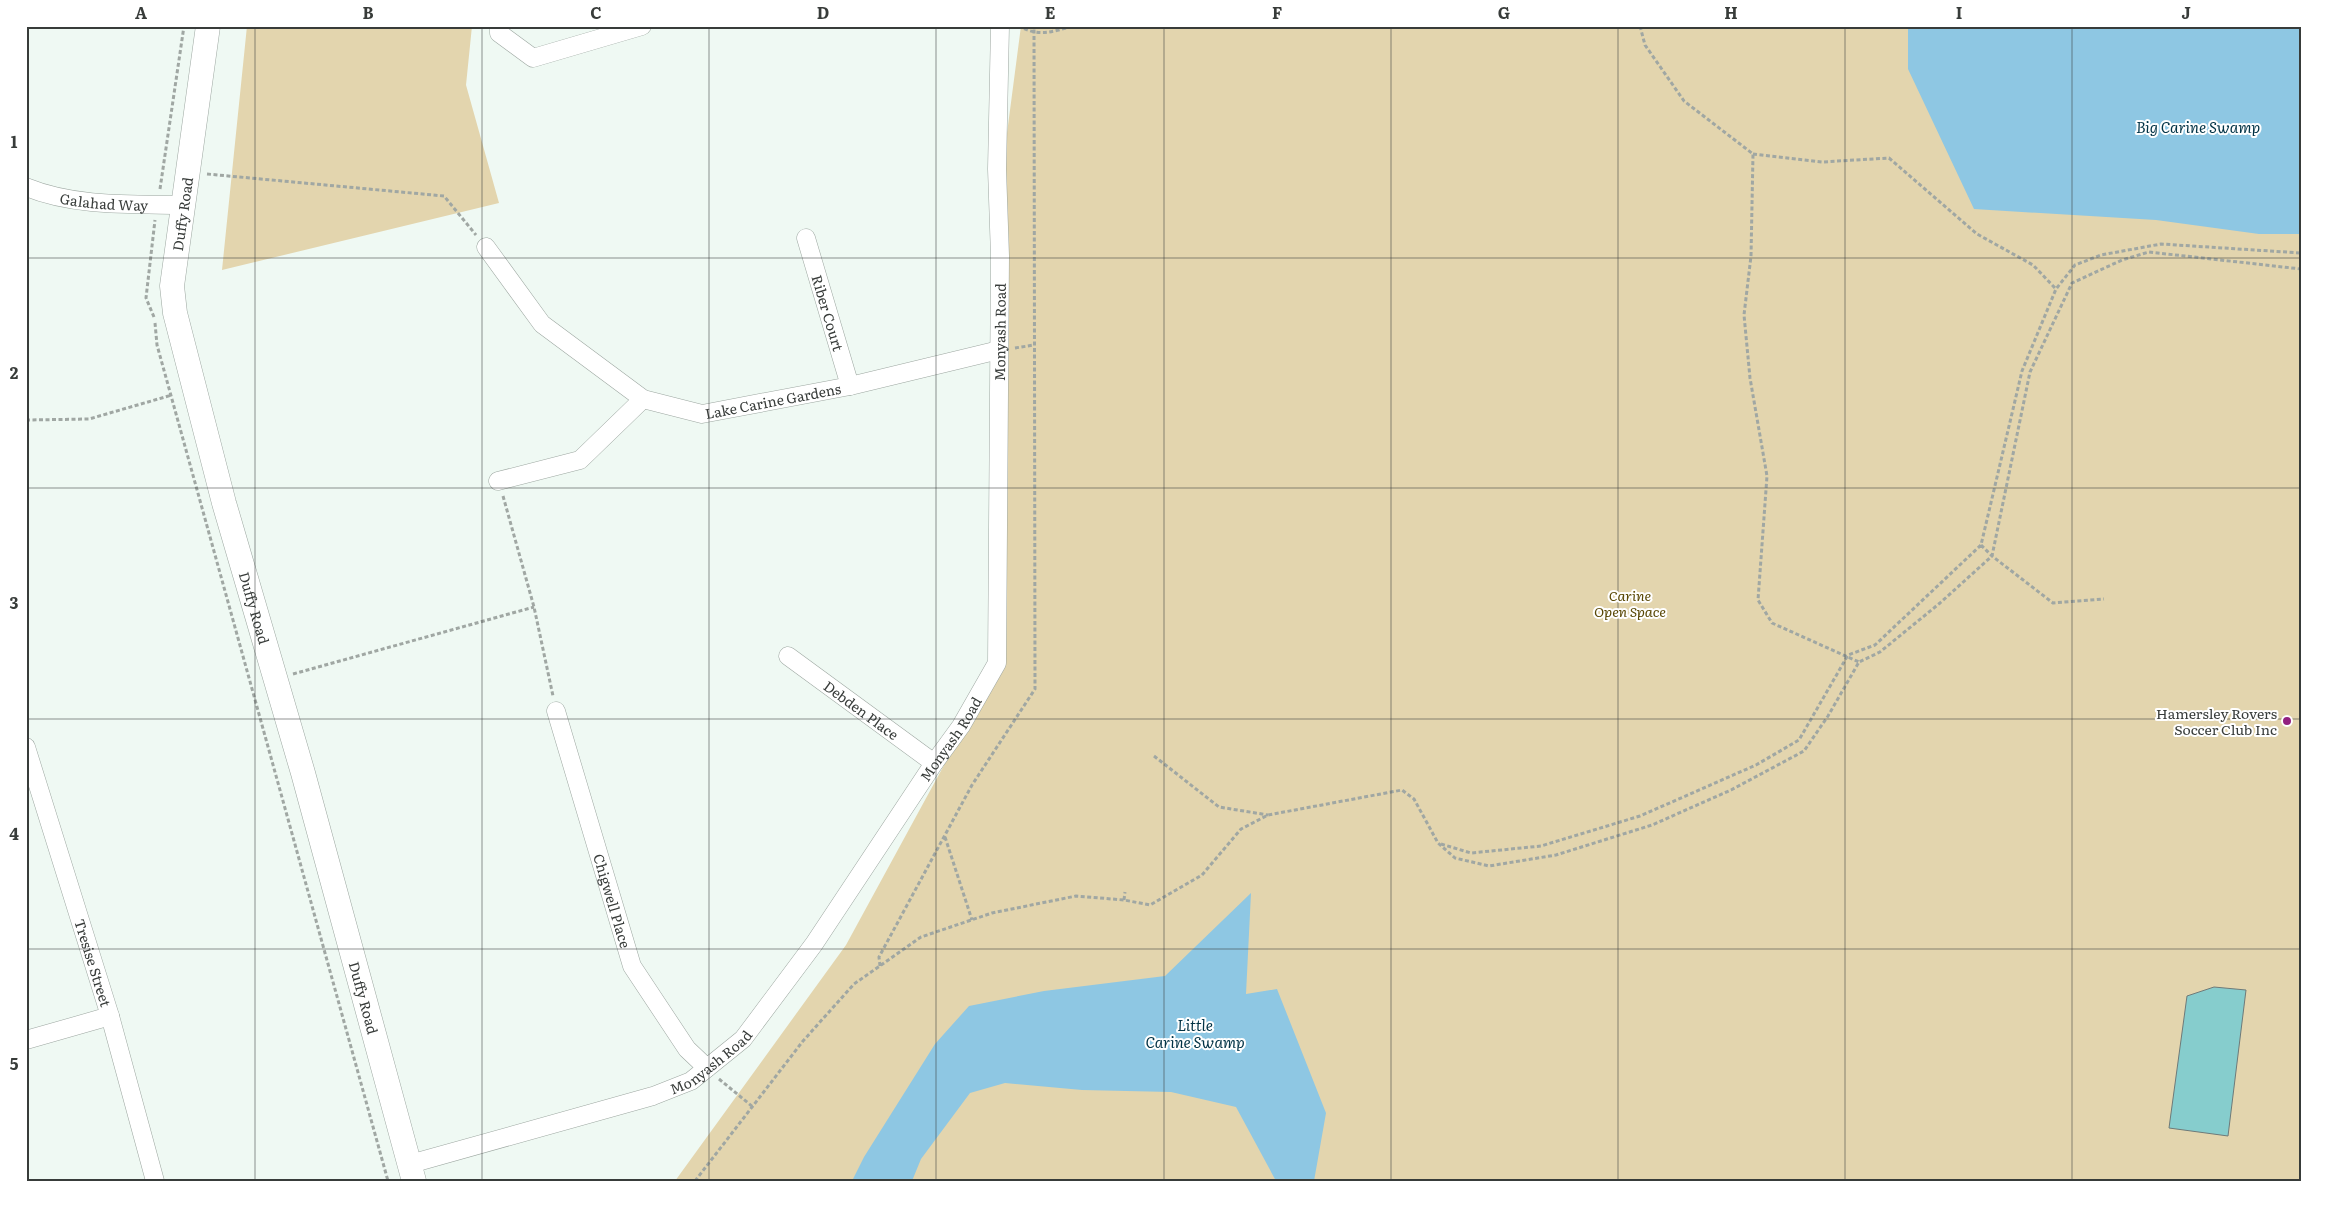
<svg xmlns="http://www.w3.org/2000/svg" width="2327" height="1207" font-family="Literata,serif">
  <style>
    .green { fill: #e3d5ae }
    .water { fill: #8ec7e3 }
    .building { fill: #86cdcd; stroke: #6e7a79 }
    .lines { fill: none; stroke-linecap: round; stroke-linejoin: round }
    .street-casing { stroke: #9da7a1; stroke-width: 19 }
    .secondary-casing { stroke: #9da7a1; stroke-width: 25 }
    .path { stroke: #a0a7a3; stroke-width: 3; stroke-dasharray: 4 2.5; stroke-linecap: butt }
    .street { stroke: #fff; stroke-width: 18 }
    .secondary { stroke: #fff; stroke-width: 24 }
    .grid { fill: none; stroke: #383c3a; stroke-width: 1; stroke-opacity: 0.55 }
    .poi-dot { fill: #922080; stroke: #fff; stroke-width: 2 }
    .labels { text-anchor: middle; dominant-baseline: central; stroke-width: 4; stroke-linejoin: round; paint-order: stroke }
    .street-label { font-size: 14px; fill: #383c3a; stroke: #fff }
    .park-label { font-size: 14px; font-style: italic; fill: #594704; stroke: #fff }
    .poi-label { font-size: 14px; fill: #383c3a; stroke: #fff; text-anchor: end }
    .water-label { font-size: 15px; font-style: italic; fill: #003245; stroke: #fff }
    .neatline { fill: none; stroke: #383c3a; stroke-width: 2 }
    .grid-label { font-size: 16px; text-anchor: middle; font-weight: bold; fill: #383c3a }
  </style>
  <rect width="100%" height="100%" fill="#eff9f3"/>
  <path class="green" d="M247 26H472L466 85 499 203 222 270Z
    M1021 26H2301V1181H675L846 945 1003 657 1004 156Z"/>
  <path class="water" d="M1908 26H2301V234H2259L2156 220 1974 209 1908 69Z
    M1251 893 1246 994 1277 989 1326 1113 1314 1181H1276L1236 1107 1171 1092 1082 1090 1005 1083 970 1093 921 1159 912 1181H852L864 1157 935 1044 969 1006 1044 991 1165 976Z"/>
  <path class="building" d="M2214 987 2246 990 2228 1136 2169 1128 2187 996Z"/>
  <g class="lines">
    <defs>
      <g id="street">
        <path d="M499 26V33L533 58 642 26"/>
        <path id="s1" d="M26 187C75 207 131 204 183 205"/>
        <path id="s2" d="M806 238 850 386"/>
        <path id="s3" d="M486 247 542 324 643 399 702 414 850 386 999 350"/>
        <path d="M498 481 580 460 643 399"/>
        <path id="s4" d="M788 656 934 763"/>
        <path id="s5" d="M556 711 632 966 687 1049 707 1068"/>
        <path id="s6" d="M26 747 110 1016 155 1181"/>
        <path d="M26 1040 110 1016"/>
        <path id="s7" d="M410 1164 653 1096 691 1081 743 1039 814 944 934 763 961 726 997 663 1000 256 997 169 1000 26"/>
      </g>
      <g id="secondary">
        <path id="s8" d="M208 26 172 286 175 313 224 503 303 773 414 1181"/>
      </g>
    </defs>
    <use href="#street" class="street-casing"/>
    <use href="#secondary" class="secondary-casing"/>
    <path class="path" d="M1018 26C1040 37 1051 32 1073 26
      M1640 26 1645 45 1684 101 1753 154 1751 256 1744 315 1750 378 1767 476 1758 600 1772 623 1859 662
      M1753 154 1822 162 1889 158 1977 234 2033 265 2056 289
      M207 174 444 196 476 235
      M160 189 184 26
      M154 317 146 298 155 220
      M155 323 157 345 388 1181
      M1015 348 1034 345
      M26 420 89 419 172 395
      M503 496 534 607 553 696
      M1981 545 1992 556 2053 603 2104 599
      M293 674 534 607
      M1154 756 1219 807 1268 815
      M945 837 972 920
      M1441 844 1471 853 1541 846 1640 816 1756 765 1799 740 1848 655 1875 645 1981 545 2022 371 2056 289 2075 265 2101 255 2161 244 2301 253
      M1124 900 1125 892
      M880 966 879 957 972 785 1035 689 1034 26
      M719 1079 753 1107
      M695 1181 803 1041 854 984 921 937 992 913 1076 896 1124 900 1150 905 1202 875 1241 829 1268 815 1402 790 1414 799 1438 843 1455 858 1489 866 1556 855 1652 825 1731 790 1804 751 1828 716 1859 662 1880 652 1940 603 1992 556 2030 372 2072 283 2122 260 2149 252 2301 269"/>
    <use href="#street" class="street"/>
    <use href="#secondary" class="secondary"/>
  </g>
  <path class="grid" d="M255 26V1181M482 26V1181M709 26V1181M936 26V1181M1164 26V1181M1391 26V1181M1618 26V1181M1845 26V1181M2072 26V1181M26 258H2301M26 488H2301M26 719H2301M26 949H2301"/>
  <circle class="poi-dot" cx="2287" cy="721" r="5"/>
  <g class="labels">
    <g class="street-label">
      <text stroke="none"><textPath href="#s1" startOffset="80">Galahad Way</textPath></text>
      <text transform="translate(182 214) rotate(-82)">Duffy Road</text>
      <text stroke="none"><textPath href="#s2" startOffset="78">Riber Court</textPath></text>
      <text stroke="none"><textPath href="#s7" startOffset="1145">Monyash Road</textPath></text>
      <text stroke="none"><textPath href="#s3" startOffset="354">Lake Carine Gardens</textPath></text>
      <text stroke="none"><textPath href="#s8" startOffset="595">Duffy Road</textPath></text>
      <text stroke="none"><textPath href="#s4" startOffset="91">Debden Place</textPath></text>
      <text stroke="none"><textPath href="#s7" startOffset="725">Monyash Road</textPath></text>
      <text stroke="none"><textPath href="#s5" startOffset="198">Chigwell Place</textPath></text>
      <text stroke="none"><textPath href="#s6" startOffset="226">Tresise Street</textPath></text>
      <text stroke="none"><textPath href="#s8" startOffset="1000">Duffy Road</textPath></text>
      <text stroke="none"><textPath href="#s7" startOffset="320">Monyash Road</textPath></text>
    </g>
    <g class="park-label">
      <text x="1630" y="595">Carine<tspan x="1630" dy="16">Open Space</tspan></text>
    </g>
    <g class="poi-label">
      <text x="2277" y="713">Hamersley Rovers<tspan x="2277" dy="16">Soccer Club Inc</tspan></text>
    </g>
    <g class="water-label">
      <text x="2198" y="126">Big Carine Swamp</text>
      <text x="1195" y="1024">Little<tspan x="1195" dy="17">Carine Swamp</tspan></text>
    </g>
  </g>
  <rect width="2327" height="1207" fill="none" stroke="#ffffff" stroke-width="55"/>
  <rect x="28" y="28" width="2272" height="1152" class="neatline"/>
  <g class="grid-label">
    <text x="141" y="19">A</text>
    <text x="368" y="19">B</text>
    <text x="596" y="19">C</text>
    <text x="823" y="19">D</text>
    <text x="1050" y="19">E</text>
    <text x="1277" y="19">F</text>
    <text x="1504" y="19">G</text>
    <text x="1731" y="19">H</text>
    <text x="1959" y="19">I</text>
    <text x="2186" y="19">J</text>
    <text x="14" y="148">1</text>
    <text x="14" y="379">2</text>
    <text x="14" y="609">3</text>
    <text x="14" y="840">4</text>
    <text x="14" y="1070">5</text>
  </g>
</svg>
